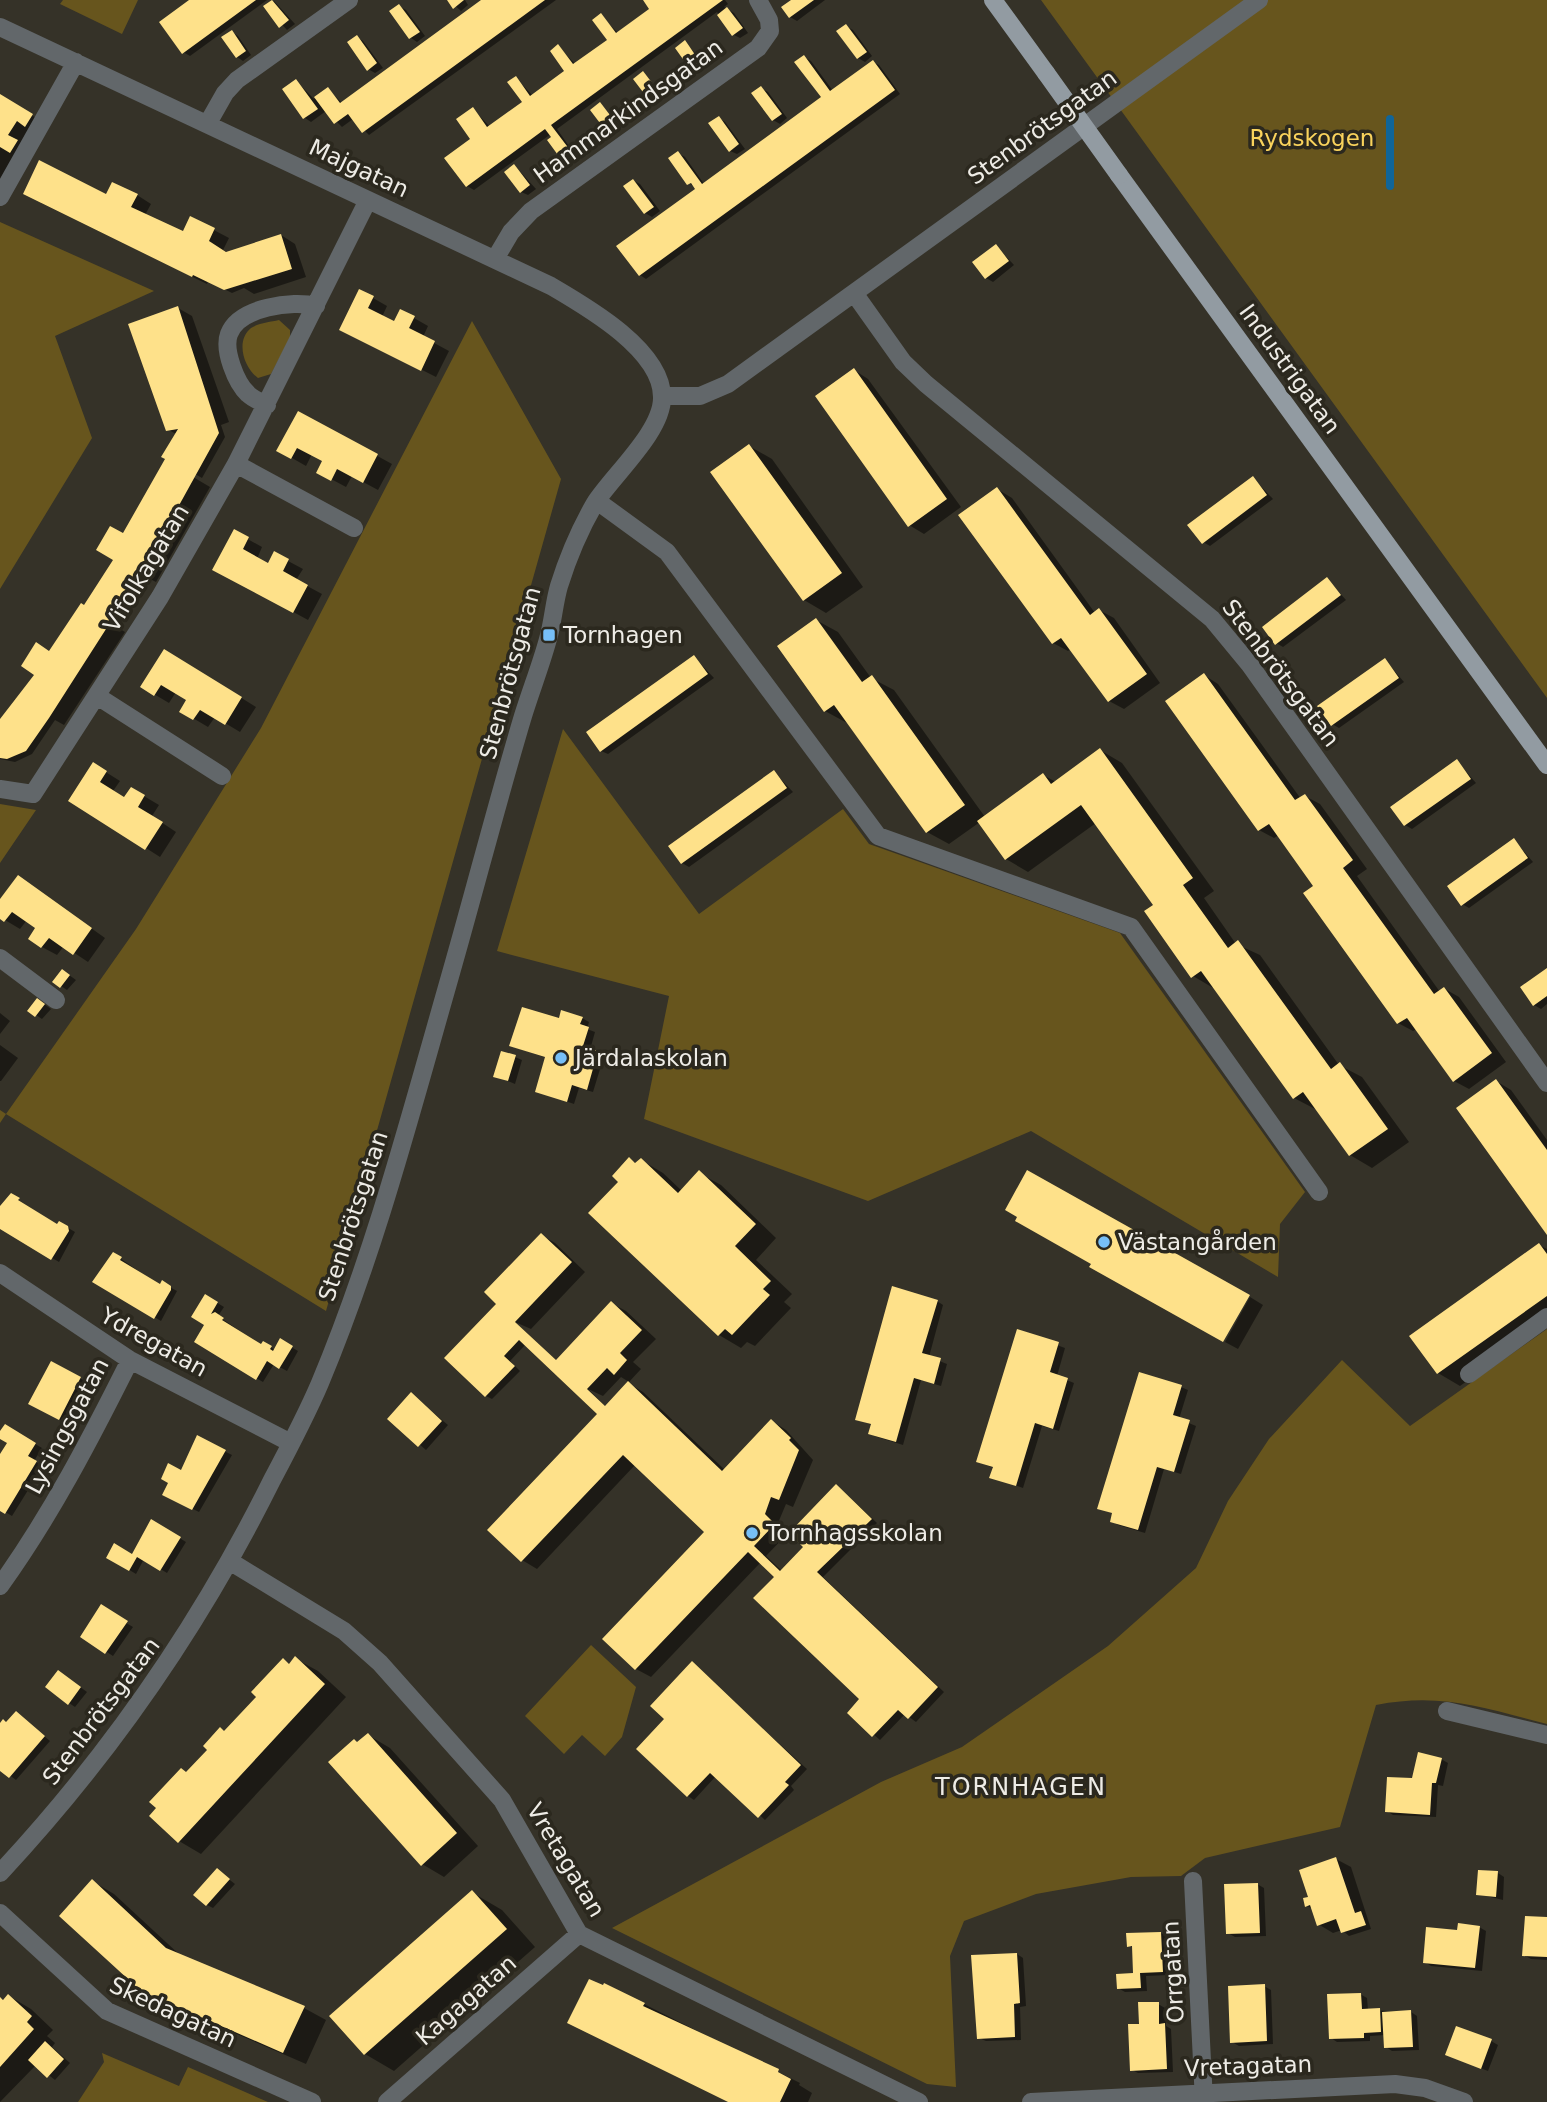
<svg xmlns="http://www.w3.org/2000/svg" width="1547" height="2102" font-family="'DejaVu Sans',sans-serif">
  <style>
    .green { fill: #67551d }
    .shadow { fill: #0007 }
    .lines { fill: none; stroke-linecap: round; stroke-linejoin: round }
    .stream { stroke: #106599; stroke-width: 8 }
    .building { fill: #fee18a }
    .minor { stroke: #62676a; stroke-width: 18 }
    .major { stroke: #929ba2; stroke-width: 18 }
    .major-bridge { stroke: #929ba2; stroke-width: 18 }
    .poi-dot { fill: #77bff7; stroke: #2b281e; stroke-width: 2.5 }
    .labels { text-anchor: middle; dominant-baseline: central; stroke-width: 7; stroke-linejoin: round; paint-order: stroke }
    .street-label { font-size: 23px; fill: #eeece6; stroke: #2b281e }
    .park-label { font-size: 23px; fill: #f9d35c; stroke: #2b281e }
    .poi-label { font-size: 23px; fill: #eeece6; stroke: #2b281e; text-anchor: start }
    .neighbourhood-label { font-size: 24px; letter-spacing: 2px; fill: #eeece6; stroke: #2b281e }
  </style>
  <rect width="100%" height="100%" fill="#353228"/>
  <path class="green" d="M63 0H138L122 34 60 4Z
    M1041 0H1547V698Z
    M0 222 154 291 55 336 92 438 0 589Z
    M279 320 290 330V338L271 374 258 378C244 368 235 341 251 328 259 323 270 322 279 320Z
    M472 321 561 479 326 1311 6 1114 0 1123V1110L6 1114 136 929 261 728Z
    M563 729 699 914 843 809 869 844 1120 933 1305 1192 1280 1224 1278 1277 1031 1131 868 1201 644 1119 669 996 497 951Z
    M0 804 36 810 0 863Z
    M1547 1329V1724C1485 1708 1441 1692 1376 1705L1340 1827 1205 1858 1181 1876 1131 1877 1036 1894 964 1921 950 1956 956 2087 927 2084 612 1928 881 1782 962 1747 1108 1646 1196 1568 1228 1501 1269 1439 1342 1360 1410 1426Z
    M591 1645 636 1687 622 1737 605 1756 582 1735 564 1754 525 1716Z
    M102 2053 179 2086 188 2067 268 2102H78L104 2062Z"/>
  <path class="shadow" d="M192 0H267L190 56 183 52Z
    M449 0H465L468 5 461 11Z
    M485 0H556L369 135 353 119 342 127 326 111 311 122 305 118 296 81 314 99 328 89 342 103Z
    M645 0H725L728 4 724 7 734 13 748 33 740 38 734 35 717 12 557 129 578 159 570 164 564 161 551 134 474 190 467 186 447 158 472 139 473 109 490 127 524 102 516 78 533 96 567 71 558 46 576 65 609 40 601 16 618 33 652 9Z
    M794 0H825L797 21 790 17Z
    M274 1 295 24 287 30 266 7Z
    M399 6 406 10 425 36 417 42 411 38 392 12Z
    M846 26 853 30 872 56 865 62 858 58Z
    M232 32 238 36 251 55 243 61 237 57Z
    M357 37 363 41 383 68 375 73 368 69Z
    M685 42 706 66 698 72 692 68Z
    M804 57 811 61 833 91 873 62 879 65 900 94 646 279 640 275 698 189 689 183 678 153 685 157 704 184 824 97Z
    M643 73 664 97 657 102 650 99Z
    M761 88 768 92 787 118 780 124 773 120Z
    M0 96 46 124 0 183Z
    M600 104 621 128 614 133 607 130Z
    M719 118 725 122 745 149 737 154 730 151Z
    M515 166 536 189 528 195 521 192Z
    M634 181 640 184 660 211 652 217 645 213Z
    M137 195 151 204 145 215 183 233 191 218 229 238 223 250 228 253 281 235 295 244 306 277 254 294 244 288 232 293 208 281 207 284 41 203Z
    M996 246 1014 265 993 282 986 278Z
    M373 298 387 306 382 317 395 323 401 311 414 318 428 326 423 337 449 351 436 377 341 329Z
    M178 308 192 316 229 422 221 425 225 437 202 478 164 456 176 434 167 429Z
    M854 370 868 379 961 507 924 534 909 525Z
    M299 413 392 464 378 490 352 476 346 487 318 472 324 461 312 454 306 466 278 450Z
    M749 446 772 459 863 587 826 613 804 600Z
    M166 461 210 487 156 582 146 577 115 626 125 632 64 725 55 720 32 754 15 762 0 759V721L15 699 19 701 85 607 115 559 124 535Z
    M1253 478 1273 499 1210 546 1203 542Z
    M997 489 1012 498 1095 613 1099 610 1114 618 1160 683 1124 709 1109 701 1071 649 1068 651 1053 643Z
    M235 532 262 547 257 559 269 565 275 554 303 569 296 580 322 594 308 620 229 577Z
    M1328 580 1346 600 1283 647 1276 643Z
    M816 620 838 632 871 678 894 690 985 817 1043 775 1056 782 1100 750 1122 763 1214 891 1204 898 1236 944 1260 955 1339 1065 1362 1077 1409 1142 1372 1168 1350 1155 1317 1110 1294 1098 1215 989 1193 976 1155 905 1096 823 1028 872 1006 859 980 822 949 844 927 832 847 723 825 711Z
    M694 657 714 678 608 754 601 751Z
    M179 659 256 707 240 732 215 717 208 727 181 711 188 700 176 692 169 703 142 687Z
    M1385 660 1404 682 1339 728 1332 724Z
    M1204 675 1218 684 1301 799 1305 796 1320 804 1367 869 1357 876 1440 992 1445 989 1459 997 1506 1062 1469 1089 1454 1081 1417 1029 1413 1031 1398 1023 1316 886 1279 835 1274 838 1259 830Z
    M1457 761 1476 783 1412 829 1405 825Z
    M93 764 120 781 113 791 125 799 132 789 159 805 152 816 176 832 160 857 71 800Z
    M774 772 793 792 689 867 682 863Z
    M1514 840 1533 862 1469 908 1462 904Z
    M32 886 105 938 88 962 64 946 57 955 42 947 30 939 38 928 27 920 20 929 0 917V902Z
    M1547 970V1004L1541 1009 1534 1005Z
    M69 975 76 980 67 990 61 986Z
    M44 1004 51 1009 42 1019 36 1015Z
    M0 1013 10 1021 0 1034Z
    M582 1018 589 1022 587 1029 595 1032 590 1050 604 1056 593 1092 579 1088 574 1104 537 1091 547 1058 511 1046 560 1020Z
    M0 1045 18 1058 1 1081H0Z
    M515 1057 522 1060 515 1084 496 1076Z
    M1496 1081 1511 1090 1547 1140V1232Z
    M630 1160 637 1164 641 1160 663 1173 682 1191 699 1173 721 1185 776 1238 756 1260 792 1294 784 1302 791 1308 755 1346 747 1342 741 1348 719 1335 591 1213 621 1182Z
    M11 1195 58 1226 60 1223 75 1232 59 1262 0 1227V1211Z
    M541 1235 555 1243 585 1272 531 1329 515 1322 557 1361 611 1303 626 1311 656 1339 633 1362 641 1369 629 1382 621 1377 603 1396 588 1389 606 1407 628 1383 643 1392 725 1470 772 1421 786 1430 813 1460 793 1507 786 1504 778 1523 788 1533 766 1556 782 1571 805 1547 842 1490 877 1523 823 1577 944 1692 916 1722 905 1714 880 1740 849 1713 862 1699 776 1577 761 1562 651 1677 636 1669 605 1639 707 1532 635 1465 537 1569 522 1560 600 1413 526 1344 510 1361 520 1371 492 1399 486 1396 498 1304Z
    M1539 1245 1547 1249V1324L1460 1386 1438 1373Z
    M114 1254 160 1286 162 1283 177 1291 161 1321 95 1281Z
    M206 1296 224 1307 218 1316 262 1346 264 1343 275 1350 281 1341 298 1351 287 1371 274 1364 263 1382 196 1342 207 1325Z
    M1250 1297 1263 1305 1238 1349 1225 1342Z
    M937 1301 943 1305 929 1357 947 1364 941 1386 921 1380 903 1445 877 1437 870 1434 872 1425 857 1419Z
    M1018 1331 1065 1348 1057 1376 1074 1383 1059 1431 1042 1426 1023 1488 991 1477 994 1468 978 1462Z
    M51 1363 87 1382 66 1423 30 1404Z
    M1181 1387 1188 1390 1179 1419 1196 1426 1181 1474 1164 1469 1145 1533 1118 1525 1112 1521 1114 1514 1099 1508Z
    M412 1395 448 1425 426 1450 390 1419Z
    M5 1426 42 1448 34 1461 43 1466 12 1516 0 1509V1457L9 1442 0 1437Z
    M198 1438 232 1455 199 1512 171 1498Z
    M152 1521 186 1542 167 1573 144 1559 136 1574 108 1557H133Z
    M99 1607 133 1627 113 1656 82 1636Z
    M296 1659 318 1671 346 1697 201 1854 179 1841 225 1732 258 1697 283 1660 290 1665Z
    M692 1664 807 1769 791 1786 794 1790 765 1820 716 1776 694 1800 688 1796 667 1719Z
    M65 1676 87 1692 75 1707 69 1703Z
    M16 1713 50 1741 16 1780 0 1768V1727Z
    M368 1735 390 1748 478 1846 444 1877 422 1864 358 1743Z
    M1441 1759 1448 1763 1443 1786 1438 1785 1436 1817 1393 1815 1387 1811 1414 1780Z
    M1336 1859 1351 1867 1371 1929 1349 1936 1342 1930 1333 1933 1318 1924 1313 1909 1307 1906Z
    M217 1870 235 1884 213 1908 207 1905Z
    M1498 1873 1504 1877 1503 1900 1478 1894Z
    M92 1881 114 1894 181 1956 304 2008 326 2020 306 2064 165 2003 142 1990Z
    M1257 1884 1264 1888 1266 1936 1235 1937 1228 1933Z
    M473 1893 502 1910 535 1947 394 2071 365 2054Z
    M1547 1918V1960L1531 1959 1524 1955Z
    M1479 1927 1486 1931 1482 1971 1431 1966 1425 1962 1459 1932Z
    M1161 1933 1168 1937 1169 1975 1146 1976 1147 1991 1125 1992 1118 1988 1134 1975 1133 1948 1129 1945Z
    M1017 1954 1023 1958 1026 2006 1020 2007 1021 2040 986 2041 979 2038Z
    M1264 1986 1271 1990 1273 2044 1239 2046 1232 2042Z
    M1360 1994 1367 1998 1368 2010 1411 2012 1417 2016 1419 2050 1392 2051 1386 2047 1385 2035 1370 2036V2041L1337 2042 1331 2038Z
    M9 1996 31 2009 53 2030 47 2036 55 2043 52 2047 70 2063 55 2080 36 2065 0 2102V1998L5 2000Z
    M644 2004 800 2083 799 2085 812 2093 808 2102H728L592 2035Z
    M1158 2004 1165 2008 1166 2026 1171 2029 1173 2072 1138 2073 1132 2070 1141 2026Z
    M1491 2041 1498 2045 1488 2071 1454 2058Z"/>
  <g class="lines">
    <path class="stream" d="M1390 119V186"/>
  </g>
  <path class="building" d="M189 0H256L182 54 159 22Z
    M272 0 289 20 279 28 263 6Z
    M447 0H464L453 9Z
    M481 0H545L362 133 348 114 334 124 314 97 328 87 340 103Z
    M643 0H723L551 125 573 154 563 162 547 140 551 137 545 129 466 187 444 158 470 139 456 119 473 107 487 127 522 102 507 82 516 76 530 96 564 71 550 51 558 44 573 64 607 40 592 20 601 13 616 33 649 9Z
    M791 0H814L789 18 781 7Z
    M399 4 420 32 409 39 389 11Z
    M727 7 743 28 732 36 717 15Z
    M846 24 867 52 857 59 836 31Z
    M232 30 246 51 236 58 221 37Z
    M357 35 377 63 367 71 347 42Z
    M685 40 700 62 690 69 675 48Z
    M804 55 830 91 873 60 895 90 639 276 616 246 695 189 691 183 687 185 668 158 678 151 702 184 821 97 794 62Z
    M643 71 659 92 649 100 633 79Z
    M296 79 318 109 303 119 282 89Z
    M761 86 782 114 772 121 751 93Z
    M0 94 33 114 25 127 17 121 8 135 18 140 10 153 0 147Z
    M600 102 616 123 606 131 590 110Z
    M719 116 739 144 729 152 708 123Z
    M39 160 106 194 112 182 138 194 131 207 183 231 190 216 215 228 209 241 226 252 281 234 292 269 224 290 193 275 192 277 23 194Z
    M514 164 530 185 520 193 504 172Z
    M633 179 654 207 644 214 623 186Z
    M996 244 1009 261 985 279 972 262Z
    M359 289 374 296 368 308 394 321 400 309 415 316 409 328 435 341 421 371 339 330Z
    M178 306 219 433 140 576 49 718 26 751 7 759 0 758V719L34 675 21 666 36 642 49 651 81 603 84 605 113 560 96 550 110 526 123 533 165 459 161 457 178 429 166 431 128 324Z
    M854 368 947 499 908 527 815 396Z
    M298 411 378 454 363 483 337 469 331 481 316 473 322 461 297 448 291 459 276 451Z
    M749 444 842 573 803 601 710 472Z
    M1253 476 1267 495 1202 544 1187 525Z
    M997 487 1090 615 1099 608 1147 674 1108 702 1061 638 1052 644 958 515Z
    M234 529 249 537 243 549 268 563 274 551 289 559 283 571 308 585 293 613 212 570Z
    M1327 577 1341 595 1275 645 1262 627Z
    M816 618 862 682 872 675 965 805 926 833 834 705 824 712 777 646Z
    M164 649 242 697 225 725 200 710 193 720 179 712 186 700 161 685 154 696 140 687Z
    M694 655 708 674 600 752 586 732Z
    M1385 658 1399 678 1331 726 1317 706Z
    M1204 673 1295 800 1305 794 1353 860 1343 868 1434 994 1444 987 1492 1053 1453 1082 1407 1018 1397 1024 1303 893 1313 886 1269 824 1258 831 1165 701Z
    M1100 748 1193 878 1183 885 1228 948 1238 940 1331 1069 1340 1062 1388 1129 1349 1156 1303 1092 1293 1099 1201 971 1191 978 1144 911 1153 905 1081 805 1005 860 977 821 1043 773 1051 784Z
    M1457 759 1471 779 1404 826 1390 807Z
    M93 762 107 771 100 782 124 797 131 787 145 795 138 807 163 822 145 850 68 801Z
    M774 770 787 788 681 864 668 846Z
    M1514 838 1528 858 1461 906 1447 886Z
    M18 875 92 928 73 955 49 938 41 948 28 939 35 928 12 912 4 922 0 919V899Z
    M1547 968V996L1533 1006 1520 987Z
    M62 969 70 975 60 988 52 982Z
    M37 998 45 1004 35 1017 27 1011Z
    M522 1007 559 1018 561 1010 583 1017 580 1024 589 1027 583 1046 598 1051 587 1090 572 1085 567 1102 535 1092 545 1057 509 1046Z
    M501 1051 516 1055 508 1081 493 1077Z
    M1496 1079 1547 1150V1235L1456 1108Z
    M629 1157 635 1163 641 1158 678 1193 699 1170 756 1224 735 1246 771 1281 763 1289 770 1295 732 1335 725 1329 718 1336 588 1213 618 1182 612 1176Z
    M1027 1170 1250 1295 1223 1342 1089 1267 1091 1264 1015 1221 1017 1217 1005 1210Z
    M11 1193 20 1198 18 1200 57 1224 59 1221 68 1226 69 1231 51 1260 0 1229V1206Z
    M541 1233 572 1262 515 1322 556 1360 611 1301 642 1330 620 1353 627 1360 614 1375 607 1368 587 1389 605 1406 628 1381 722 1471 771 1419 791 1438 789 1440 799 1450 779 1500 771 1497 765 1514 775 1524 754 1546 780 1571 803 1547 789 1533 836 1484 872 1519 817 1572 938 1687 908 1719 898 1710 872 1737 847 1713 859 1699 753 1598 774 1577 748 1552 635 1670 602 1639 704 1532 623 1455 521 1562 487 1530 597 1414 519 1340 504 1356 515 1366 485 1397 444 1358 496 1304 484 1292Z
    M1539 1243 1547 1254V1296L1437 1374 1409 1336Z
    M113 1252 122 1257 120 1260 160 1284 162 1280 171 1286V1290L154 1319 92 1282Z
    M892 1286 938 1300 922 1353 941 1358 934 1384 914 1378 896 1442 868 1434 871 1424 855 1420Z
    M205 1294 218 1302 211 1314 215 1312 224 1318 222 1320 261 1344 263 1341 272 1346 270 1349 273 1351 280 1338 293 1346 279 1369 267 1361 256 1380 194 1342 204 1325 191 1317Z
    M1017 1329 1059 1342 1050 1372 1068 1378 1053 1429 1035 1423 1016 1486 989 1478 993 1467 976 1462Z
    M51 1361 81 1377 59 1420 28 1404Z
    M1139 1372 1182 1385 1173 1415 1190 1420 1174 1472 1157 1467 1138 1530 1110 1522 1112 1513 1097 1509Z
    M411 1392 442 1421 418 1447 387 1419Z
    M5 1424 36 1443 28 1456 37 1461 5 1514 0 1511V1454L7 1443 0 1439V1431Z
    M197 1435 226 1450 192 1510 162 1495 168 1483 161 1479 168 1463 181 1470Z
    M151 1519 181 1537 160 1571 137 1557 129 1571 106 1558 114 1543 132 1554Z
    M101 1604 128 1621 105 1654 80 1637Z
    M295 1656 325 1684 178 1843 149 1816 156 1808 149 1802 181 1768 186 1772 207 1750 203 1746 220 1727 224 1731 256 1697 251 1692 283 1658 289 1664Z
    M692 1661 801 1765 785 1782 789 1785 758 1818 710 1773 687 1797 636 1749 664 1719 650 1706Z
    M58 1670 81 1687 68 1705 45 1687Z
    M16 1711 45 1736 9 1778 0 1771V1723L3 1719 6 1722Z
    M368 1733 457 1833 421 1866 328 1762 354 1739 357 1742Z
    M1418 1752 1442 1758 1436 1783H1432L1430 1815 1385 1812 1387 1777 1412 1778Z
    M1336 1857 1355 1913 1361 1911 1366 1925 1341 1933 1336 1919 1317 1926 1310 1905 1305 1907 1303 1898 1308 1897 1299 1870Z
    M217 1868 230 1879 206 1906 193 1895Z
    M1478 1870 1498 1871 1496 1897 1476 1895Z
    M92 1879 166 1948 305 2006 283 2053 141 1991 59 1916Z
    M1258 1883 1260 1933 1226 1934 1224 1884Z
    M472 1890 507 1929 364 2055 329 2016Z
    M1525 1916 1547 1917V1957L1522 1956Z
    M1458 1923 1480 1926 1475 1968 1423 1963 1426 1927 1457 1930Z
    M1161 1932 1163 1972 1140 1973 1141 1988 1117 1989 1116 1974 1133 1973 1132 1946 1127 1947 1126 1933Z
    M1017 1953 1020 2003 1014 2004 1015 2037 977 2039 971 1955Z
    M589 1979 603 1985 604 1983 645 2003 643 2006 779 2069 778 2072 791 2079 780 2102H728L567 2023Z
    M1265 1984 1267 2041 1230 2043 1228 1986Z
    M1361 1993 1362 2009 1380 2008 1381 2032 1364 2033V2038L1329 2039 1327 1994Z
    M8 1994 32 2016 27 2022 34 2029 0 2067V1997L3 2000Z
    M1138 2002H1159V2024L1165 2023 1167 2069 1130 2071 1128 2024H1139Z
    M1411 2010 1413 2047 1384 2048 1382 2012Z
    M1456 2026 1492 2039 1481 2069 1445 2055Z
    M45 2041 64 2059 47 2078 28 2060Z"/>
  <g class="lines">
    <path class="minor" d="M0 27 551 286C587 307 662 350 662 397 663 431 613 475 595 503 580 529 568 557 559 586 554 603 553 622 548 639 541 665 531 690 523 716 496 806 473 897 447 987 409 1120 374 1254 320 1383 306 1416 289 1448 272 1480 200 1625 111 1754 0 1873
      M208 123 225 93 237 80 349 0
      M0 197 76 62
      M495 259 511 232 531 211 758 48 770 31 769 20 758 0
      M854 293 903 362 926 384 1212 619 1250 665 1547 1083
      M662 396H700L728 384 1259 0
      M267 405C261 402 253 399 248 394 236 383 223 350 229 334 239 307 293 300 316 306
      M236 464 354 528
      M597 501 667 552 878 836 1131 927 1319 1192
      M97 696 222 776
      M0 789 33 794 160 597 236 464 368 200
      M0 958 56 1000
      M0 1273 130 1360 291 1443
      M1469 1374 1547 1317
      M231 1562 344 1631 380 1663 502 1800 579 1934 919 2102
      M0 1586C51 1515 91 1438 130 1360
      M1447 1711 1547 1735
      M1193 1881 1204 2101
      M0 1913 107 2011 312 2102
      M387 2102 579 1934
      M1031 2102 1395 2084 1425 2088 1464 2102"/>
    <path class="major" d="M993 0 1046 73
      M1119 175 1547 765"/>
    <path class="major-bridge" d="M1046 73 1119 175"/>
  </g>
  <g class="poi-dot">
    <rect x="542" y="628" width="14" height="14" rx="3.5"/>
    <circle cx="561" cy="1058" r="7"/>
    <circle cx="1104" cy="1242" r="7"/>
    <circle cx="752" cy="1533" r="7"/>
  </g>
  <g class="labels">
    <g class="street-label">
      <text transform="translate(628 111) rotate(-36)">Hammarkindsgatan</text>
      <text transform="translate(1042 127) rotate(-36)">Stenbrötsgatan</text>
      <text transform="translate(359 168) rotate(25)">Majgatan</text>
      <text transform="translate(1290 369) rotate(54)">Industrigatan</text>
      <text transform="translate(146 568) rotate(-59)">Vifolkagatan</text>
      <text transform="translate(510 673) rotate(-75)">Stenbrötsgatan</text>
      <text transform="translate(1281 673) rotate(53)">Stenbrötsgatan</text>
      <text transform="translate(353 1216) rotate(-72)">Stenbrötsgatan</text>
      <text transform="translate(154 1342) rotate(29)">Ydregatan</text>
      <text transform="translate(67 1426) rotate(-62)">Lysingsgatan</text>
      <text transform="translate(101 1711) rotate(-53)">Stenbrötsgatan</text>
      <text transform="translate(566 1860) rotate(59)">Vretagatan</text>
      <text transform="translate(1173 1972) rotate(-93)">Orrgatan</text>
      <text transform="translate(466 2000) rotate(-41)">Kagagatan</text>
      <text transform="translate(173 2012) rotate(25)">Skedagatan</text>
      <text transform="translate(1248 2066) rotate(-2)">Vretagatan</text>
    </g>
    <g class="park-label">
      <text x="1312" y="138">Rydskogen</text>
    </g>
    <g class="poi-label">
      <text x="563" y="635">Tornhagen</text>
      <text x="575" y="1058">Järdalaskolan</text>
      <text x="1118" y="1242">Västangården</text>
      <text x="766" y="1533">Tornhagsskolan</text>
    </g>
    <g class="neighbourhood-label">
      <text x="1021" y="1787">TORNHAGEN</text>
    </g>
  </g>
</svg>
